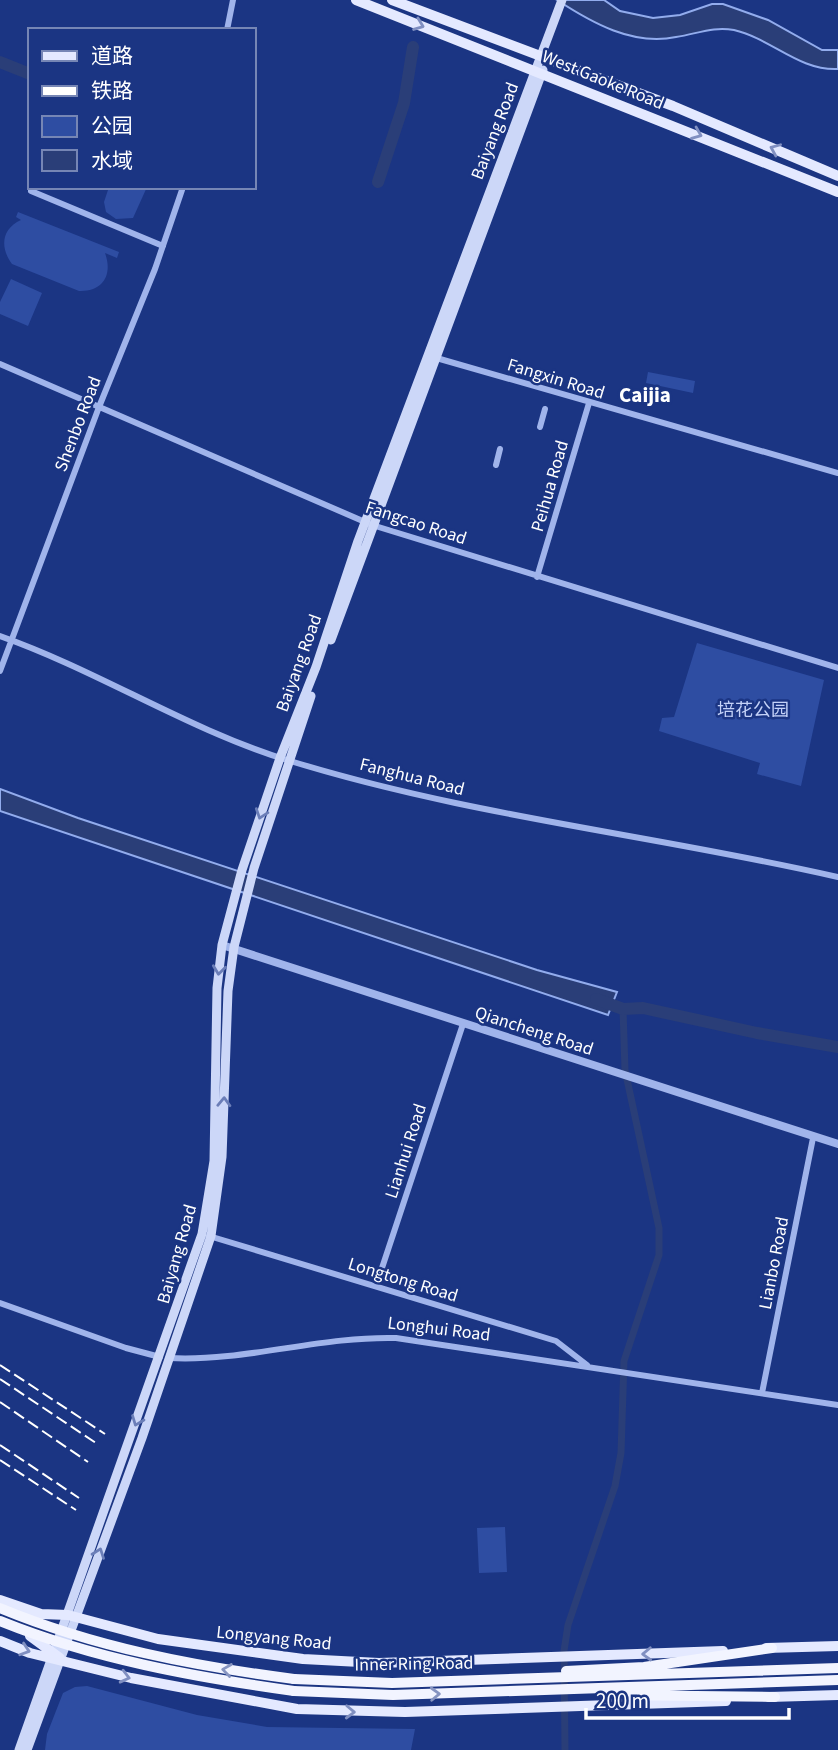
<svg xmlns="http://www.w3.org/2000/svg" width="838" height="1750" font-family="'Source Sans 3','Noto Sans SC',sans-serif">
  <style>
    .green { fill: #2e4da2 }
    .water { fill: #2a3e78; stroke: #92aced; stroke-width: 2 }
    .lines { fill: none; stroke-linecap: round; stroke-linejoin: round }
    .canal { stroke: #2a3e78; stroke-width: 7 }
    .river { stroke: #2a3e78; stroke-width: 12 }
    .minor { stroke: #a0b4eb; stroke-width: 6 }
    .tertiary { stroke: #a0b4eb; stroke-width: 8 }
    .secondary { stroke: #ccd7f8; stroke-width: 9 }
    .primary { stroke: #e4e9ff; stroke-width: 10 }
    .trunk { stroke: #f2f4ff; stroke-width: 10 }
    .rail { stroke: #fff; stroke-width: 2; stroke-dasharray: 12 5; stroke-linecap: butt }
    .trunk-bridge { stroke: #f2f4ff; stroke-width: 10 }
    .oneway { stroke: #808fc1 }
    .oneway2 { stroke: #6b7eb8 }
    .oneway3 { stroke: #8694c1 }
    .labels { text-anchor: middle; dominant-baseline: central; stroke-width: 5; stroke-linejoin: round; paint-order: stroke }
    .street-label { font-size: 18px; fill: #fff; stroke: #1b3583 }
    .park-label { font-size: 18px; fill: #c4d2f8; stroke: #1b3583 }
    .quarter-label { font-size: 21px; font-weight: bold; fill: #fff; stroke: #1b3583 }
  </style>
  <rect width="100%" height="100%" fill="#1b3583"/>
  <path class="green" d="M109 187H147L133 218 116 219 106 212 104 202Z
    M18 212 119 252 117 258 105 253C113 275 103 292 79 291L12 264C0 248 1 229 21 220L16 217Z
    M11 279 42 293 28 326 0 314V302Z
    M648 372 695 381 693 393 646 383Z
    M697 643 824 680 801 786 757 774 760 763 659 731 662 718 674 717Z
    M505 1527 507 1572 479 1573 477 1528Z
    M87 1686 197 1715 267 1727 415 1729 411 1750H45L47 1734 63 1693 75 1687Z"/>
  <path class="water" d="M557 0H604L620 11 653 18 680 15 712 4H723L768 20 822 50H838V69C799 71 772 39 734 30 713 26 697 34 676 37 633 46 592 23 557 0Z
    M0 789 78 818 537 970 617 992 608 1015 0 811Z"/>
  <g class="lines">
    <path class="canal" d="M565 1750 564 1651 568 1625 615 1486 621 1453 624 1361 659 1255V1228L625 1070 623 1009"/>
    <path class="river" d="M0 62 30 74
      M378 182 404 103 413 47
      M596 999 623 1009 643 1008 757 1033 838 1047"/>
    <path class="minor" d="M227 30 233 0
      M31 191 163 246
      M433 357 838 473
      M0 364 372 525 838 668
      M540 427 545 409
      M496 465 500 449
      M537 577 589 403
      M0 636C99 671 187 729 287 760 467 816 655 835 838 877
      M0 671 99 407 155 269 183 187
      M209 1236 556 1341 587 1365
      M376 1286 463 1024
      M0 1303 126 1348 160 1357
      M169 1358C245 1362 320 1336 396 1338L838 1405
      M762 1393 813 1138"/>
    <path class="tertiary" d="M222 945 838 1144"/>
    <path class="secondary" d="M331 640 543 70
      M19 1750 202 1234 214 1161 217 988 222 945 242 870 280 758 316 667 358 541 562 0
      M27 1750 142 1438 211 1236 222 1157 228 991 234 947 254 868 311 696"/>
    <path class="primary" d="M356 0 838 192
      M392 0 673 106 838 176
      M0 1600 41 1614 68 1615 158 1639 303 1659 379 1663 723 1651
      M30 1636 60 1658
      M0 1641 30 1653 131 1678 297 1709 405 1712 726 1701
      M766 1648 838 1646
      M769 1697 838 1695"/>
    <path class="trunk" d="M566 1671 644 1667 772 1648
      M294 1679 392 1683 838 1668
      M294 1691 393 1695 838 1680
      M606 1695 775 1697"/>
    <path class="rail" d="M0 1365 105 1434
      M0 1379 99 1445
      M0 1402 88 1462
      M0 1445 79 1498
      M0 1460 76 1510"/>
    <path class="trunk-bridge" d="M0 1608C94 1647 194 1666 294 1679
      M0 1621C94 1659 194 1677 294 1691"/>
  </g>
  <defs><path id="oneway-chevron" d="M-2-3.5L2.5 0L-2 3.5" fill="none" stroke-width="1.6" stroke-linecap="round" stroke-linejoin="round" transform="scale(1.75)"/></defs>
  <g class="oneway">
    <use href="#oneway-chevron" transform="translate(419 25) rotate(21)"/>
    <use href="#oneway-chevron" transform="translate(697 134) rotate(22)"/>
    <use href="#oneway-chevron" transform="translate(775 149) rotate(-157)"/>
    <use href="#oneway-chevron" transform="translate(25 1650) rotate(18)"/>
    <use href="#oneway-chevron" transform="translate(647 1654) rotate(178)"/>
    <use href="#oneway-chevron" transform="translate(125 1677) rotate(14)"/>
    <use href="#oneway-chevron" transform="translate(350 1712) rotate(2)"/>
  </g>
  <g class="oneway2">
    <use href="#oneway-chevron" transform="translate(261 814) rotate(109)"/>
    <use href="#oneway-chevron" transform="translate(219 970) rotate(97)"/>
    <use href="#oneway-chevron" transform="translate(224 1102) rotate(-88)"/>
    <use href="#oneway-chevron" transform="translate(137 1421) rotate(111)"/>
    <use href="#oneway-chevron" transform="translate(99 1553) rotate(-70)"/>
  </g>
  <g class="oneway3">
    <use href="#oneway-chevron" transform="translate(227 1670) rotate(-172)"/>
    <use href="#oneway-chevron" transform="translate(435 1694) rotate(-2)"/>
  </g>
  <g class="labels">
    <g class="street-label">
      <text transform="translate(603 80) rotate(22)">West Gaoke Road</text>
      <text transform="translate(495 131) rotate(-69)">Baiyang Road</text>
      <text transform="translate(556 379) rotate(17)">Fangxin Road</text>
      <text transform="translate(78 424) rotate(-69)">Shenbo Road</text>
      <text transform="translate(550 486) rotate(-74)">Peihua Road</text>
      <text transform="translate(416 523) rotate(18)">Fangcao Road</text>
      <text transform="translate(299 663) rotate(-70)">Baiyang Road</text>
      <text transform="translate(412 777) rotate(14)">Fanghua Road</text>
      <text transform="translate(534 1031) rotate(18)">Qiancheng Road</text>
      <text transform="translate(406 1151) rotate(-72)">Lianhui Road</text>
      <text transform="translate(177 1254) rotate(-74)">Baiyang Road</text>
      <text transform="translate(774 1263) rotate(-79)">Lianbo Road</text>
      <text transform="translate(403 1280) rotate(17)">Longtong Road</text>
      <text transform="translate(439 1329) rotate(7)">Longhui Road</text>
      <text transform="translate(274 1638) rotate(6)">Longyang Road</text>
      <text transform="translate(414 1664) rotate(-1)">Inner Ring Road</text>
    </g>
    <g class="park-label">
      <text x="753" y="710">培花公园</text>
    </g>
    <g class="quarter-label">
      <text x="645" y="395">Caijia</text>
    </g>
  </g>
  <rect x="28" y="28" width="228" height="161" fill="#1b3583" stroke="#7686b5" stroke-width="2"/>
  <rect x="42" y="51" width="35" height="10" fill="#e4e9ff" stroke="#7686b5" stroke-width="2"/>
  <text x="91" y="63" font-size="21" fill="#ffffff">道路</text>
  <rect x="42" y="86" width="35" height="10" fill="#ffffff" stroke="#7686b5" stroke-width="2"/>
  <text x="91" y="98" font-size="21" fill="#ffffff">铁路</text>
  <rect x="42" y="116" width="35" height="21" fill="#2e4da2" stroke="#7686b5" stroke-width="2"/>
  <text x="91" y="133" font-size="21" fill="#ffffff">公园</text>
  <rect x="42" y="150" width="35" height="21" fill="#2a3e78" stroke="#7686b5" stroke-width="2"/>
  <text x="91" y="168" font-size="21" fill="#ffffff">水域</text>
  <path d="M586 1708v10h203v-10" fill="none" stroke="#ffffff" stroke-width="3.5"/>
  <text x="596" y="1708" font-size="21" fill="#ffffff" stroke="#1b3583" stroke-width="5" paint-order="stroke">200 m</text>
</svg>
